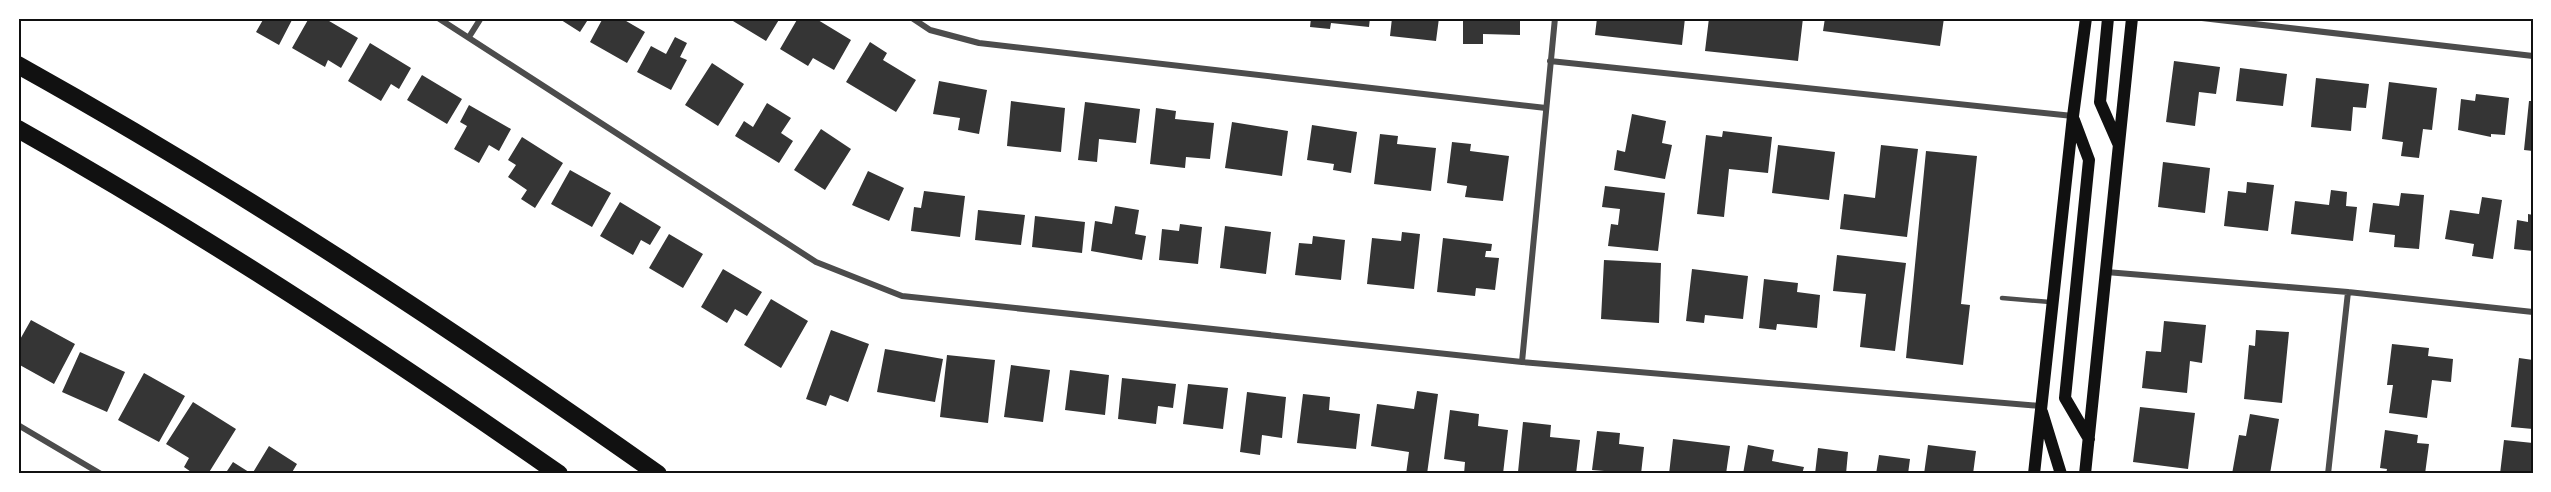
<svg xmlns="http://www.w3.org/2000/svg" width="2551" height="492" font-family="Poppins,sans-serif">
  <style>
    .building { fill: #353535 }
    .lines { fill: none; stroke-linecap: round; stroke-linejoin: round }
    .service { stroke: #4c4c4c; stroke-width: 4.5 }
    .minor { stroke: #4c4c4c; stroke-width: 6 }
    .secondary { stroke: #111; stroke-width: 12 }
    .motorway { stroke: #111; stroke-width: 18 }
    .neatline { fill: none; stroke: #111; stroke-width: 2 }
  </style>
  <rect width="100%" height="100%" fill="#fff"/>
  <path class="building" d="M264 18H293L279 45 256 32Z
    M309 18H324L358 38 341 68 328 60 325 67 292 48Z
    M558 18H589L580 32Z
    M603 18H621L645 32 627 63 590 42Z
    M728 18H780L766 41Z
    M798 18H819L818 20 851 40 834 70 813 58 808 66 780 49Z
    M1311 18H1370L1369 27 1331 23 1330 29 1310 27Z
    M1392 18H1439L1436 41 1390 36Z
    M1463 18H1520V35L1483 34V44H1463Z
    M1597 18H1685L1682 45 1595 35Z
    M1709 18H1803L1798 61 1705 51Z
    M1825 18H1944L1940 46 1823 31Z
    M675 37 687 43 680 57 687 60 671 90 637 72 651 46 666 54Z
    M870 42 887 53 883 60 916 80 896 112 846 82Z
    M370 43 411 68 399 89 391 84 381 101 348 81Z
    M2174 61 2220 67 2216 94 2199 92 2195 126 2166 122Z
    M712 63 744 84 718 126 685 105Z
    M2240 68 2287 74 2283 106 2236 101Z
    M422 75 462 99 447 124 407 100Z
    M2316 78 2369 84 2366 108 2353 107 2351 131 2311 127Z
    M939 81 987 90 979 134 958 130 960 118 933 114Z
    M2389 82 2437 88 2432 130 2423 129 2419 158 2401 156 2403 142 2382 139Z
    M2476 94 2509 98 2505 135 2491 134V137L2458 130 2461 99 2475 101Z
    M1011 101 1065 108 1061 152 1007 146Z
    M2529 101H2533V151L2524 150Z
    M1085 102 1140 109 1136 143 1099 139 1097 162 1078 160Z
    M767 103 791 118 781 133 793 141 779 163 735 136 744 121 753 127Z
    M469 105 511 129 499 151 489 145 479 163 454 149 467 126 460 122Z
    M1156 108 1176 111 1175 119 1214 123 1210 159 1186 157 1185 168 1150 164Z
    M1632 114 1666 121 1662 143 1672 145 1665 179 1614 170 1617 150 1625 152Z
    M1232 122 1288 131 1282 176 1225 168Z
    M1312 125 1357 132 1351 173 1333 170 1334 164 1307 160Z
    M821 129 851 149 825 190 794 170Z
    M1723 131 1772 137 1768 173 1729 169 1724 217 1697 214 1706 135 1722 137Z
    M1380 134 1398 136 1397 144 1436 148 1431 191 1374 184Z
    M522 137 563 163 535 208 521 199 527 190 508 177 516 165 508 160Z
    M1452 142 1471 144 1470 151 1509 156 1503 201 1465 197 1467 186 1447 183Z
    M1778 145 1835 152 1829 200 1772 193Z
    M1881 145 1918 149 1907 237 1840 229 1844 194 1875 198Z
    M1926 151 1977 156 1961 304 1970 305 1963 365 1906 358Z
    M2163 162 2210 168 2205 213 2158 207Z
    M570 170 611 193 592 227 551 204Z
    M868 171 904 188 889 221 852 205Z
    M2247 182 2274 185 2268 231 2224 226 2228 191 2246 193Z
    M1605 186 1665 193 1658 251 1608 246 1611 224 1618 225 1620 209 1602 207Z
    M2331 190 2347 192 2346 206 2357 207 2353 241 2291 234 2295 201 2329 205Z
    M924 191 965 196 960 237 911 231 914 207 921 208Z
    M2401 193 2424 195 2419 249 2394 247 2395 235 2369 232 2373 203 2399 206Z
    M2482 197 2502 200 2493 259 2472 256 2474 244 2445 239 2450 210 2479 214Z
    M620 202 661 227 650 245 641 240 633 255 600 236Z
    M1115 206 1139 210 1135 234 1146 236 1142 260 1091 251 1095 221 1112 224Z
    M978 210 1025 215 1021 245 975 240Z
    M2528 214 2533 215V251L2514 249 2517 220 2528 222Z
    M1035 216 1085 222 1082 253 1032 247Z
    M1180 224 1202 227 1198 264 1159 260 1162 229 1179 231Z
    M1225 226 1271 232 1266 274 1220 268Z
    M1402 232 1420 234 1414 289 1367 284 1372 238 1401 241Z
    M669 234 703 254 683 288 649 268Z
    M1313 236 1345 240 1341 280 1295 275 1299 243 1312 244Z
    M1443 238 1492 244 1491 251H1486L1485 257 1499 258 1495 290 1476 288 1475 296 1437 292Z
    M1837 255 1906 263 1895 351 1860 347 1866 294 1833 291Z
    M1604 260 1661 263 1659 323 1601 319Z
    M723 269 762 292 747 316 735 309 727 323 701 307Z
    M1692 269 1748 276 1743 319 1705 315 1704 323 1686 321Z
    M1764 279 1798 283 1797 292 1820 295 1817 328 1777 324 1776 330 1759 328Z
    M771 299 808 321 781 368 744 345Z
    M31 320 75 344 54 384 18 364V343Z
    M2164 321 2206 325 2202 363 2190 361 2187 393 2142 388 2146 351 2161 352Z
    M831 330 869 344 848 402 830 395 826 406 806 399Z
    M2256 330 2289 332 2282 403 2244 399 2249 345 2255 346Z
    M2392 344 2429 348 2428 356 2453 359 2451 382 2432 380 2427 418 2389 413 2393 385H2387Z
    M885 349 943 359 935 402 877 392Z
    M80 352 125 372 107 412 62 392Z
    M947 355 995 360 988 423 940 417Z
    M2519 358 2533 360V429L2511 427Z
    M1011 365 1050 370 1043 422 1004 417Z
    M1070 370 1109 375 1105 415 1065 410Z
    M144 373 185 396 159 442 118 420Z
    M1122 378 1176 384 1173 408 1158 406 1156 424 1118 419Z
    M1188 384 1228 388 1223 429 1183 424Z
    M1417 391 1438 394 1427 474H1406L1409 452 1371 446 1377 404 1414 409Z
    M1247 392 1286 397 1282 438 1262 435 1260 455 1240 452Z
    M1303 394 1330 397 1329 410 1360 414 1356 449 1297 443Z
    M193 402 236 429 208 474H194L184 467 189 458 166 444Z
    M2140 407 2195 413 2188 469 2133 462Z
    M1450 410 1479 414 1478 426 1508 430 1503 474H1464L1465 462 1444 459Z
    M2250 414 2279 419 2270 474H2232L2239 435 2246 436Z
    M1523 422 1551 425 1550 437 1580 440 1576 474 1518 472Z
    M2385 430 2418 435 2417 443 2429 444 2425 474H2386L2387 469 2380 468Z
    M1597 431 1620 433 1619 444 1644 447 1641 474 1592 470Z
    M1673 439 1730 446 1726 474H1669Z
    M2504 440 2533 443V474H2500Z
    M1748 445 1774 450 1772 461 1804 467 1802 474H1743Z
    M1928 445 1976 451 1973 474H1924Z
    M269 446 297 464 291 474H252Z
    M1818 448 1848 452 1846 474H1815Z
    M1879 455 1910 459 1908 474H1876Z
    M233 462 252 474H225Z"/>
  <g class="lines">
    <path class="service" d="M2002 298 2050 302"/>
    <path class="minor" d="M438 18 816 262 902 296 1522 362 2040 406
      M912 18 930 30 979 43 1546 108
      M2202 18 2533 56
      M469 37 481 18
      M1550 61 2073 116
      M2106 272 2348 292 2533 312
      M1522 362 1555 18
      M18 425 101 474
      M2328 474 2348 292"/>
    <path class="secondary" d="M2108 18 2100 102 2118 143
      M2074 120 2089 160 2065 398 2089 439
      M2042 412 2061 474
      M2034 474 2073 116 2086 18
      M2085 474 2132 18"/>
    <path class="motorway" d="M18 65C239 188 451 328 658 474
      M18 129C204 234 384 352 559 474"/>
  </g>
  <rect width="2551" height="492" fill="none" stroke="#ffffff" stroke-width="39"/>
  <rect x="20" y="20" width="2512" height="452" class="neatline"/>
</svg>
